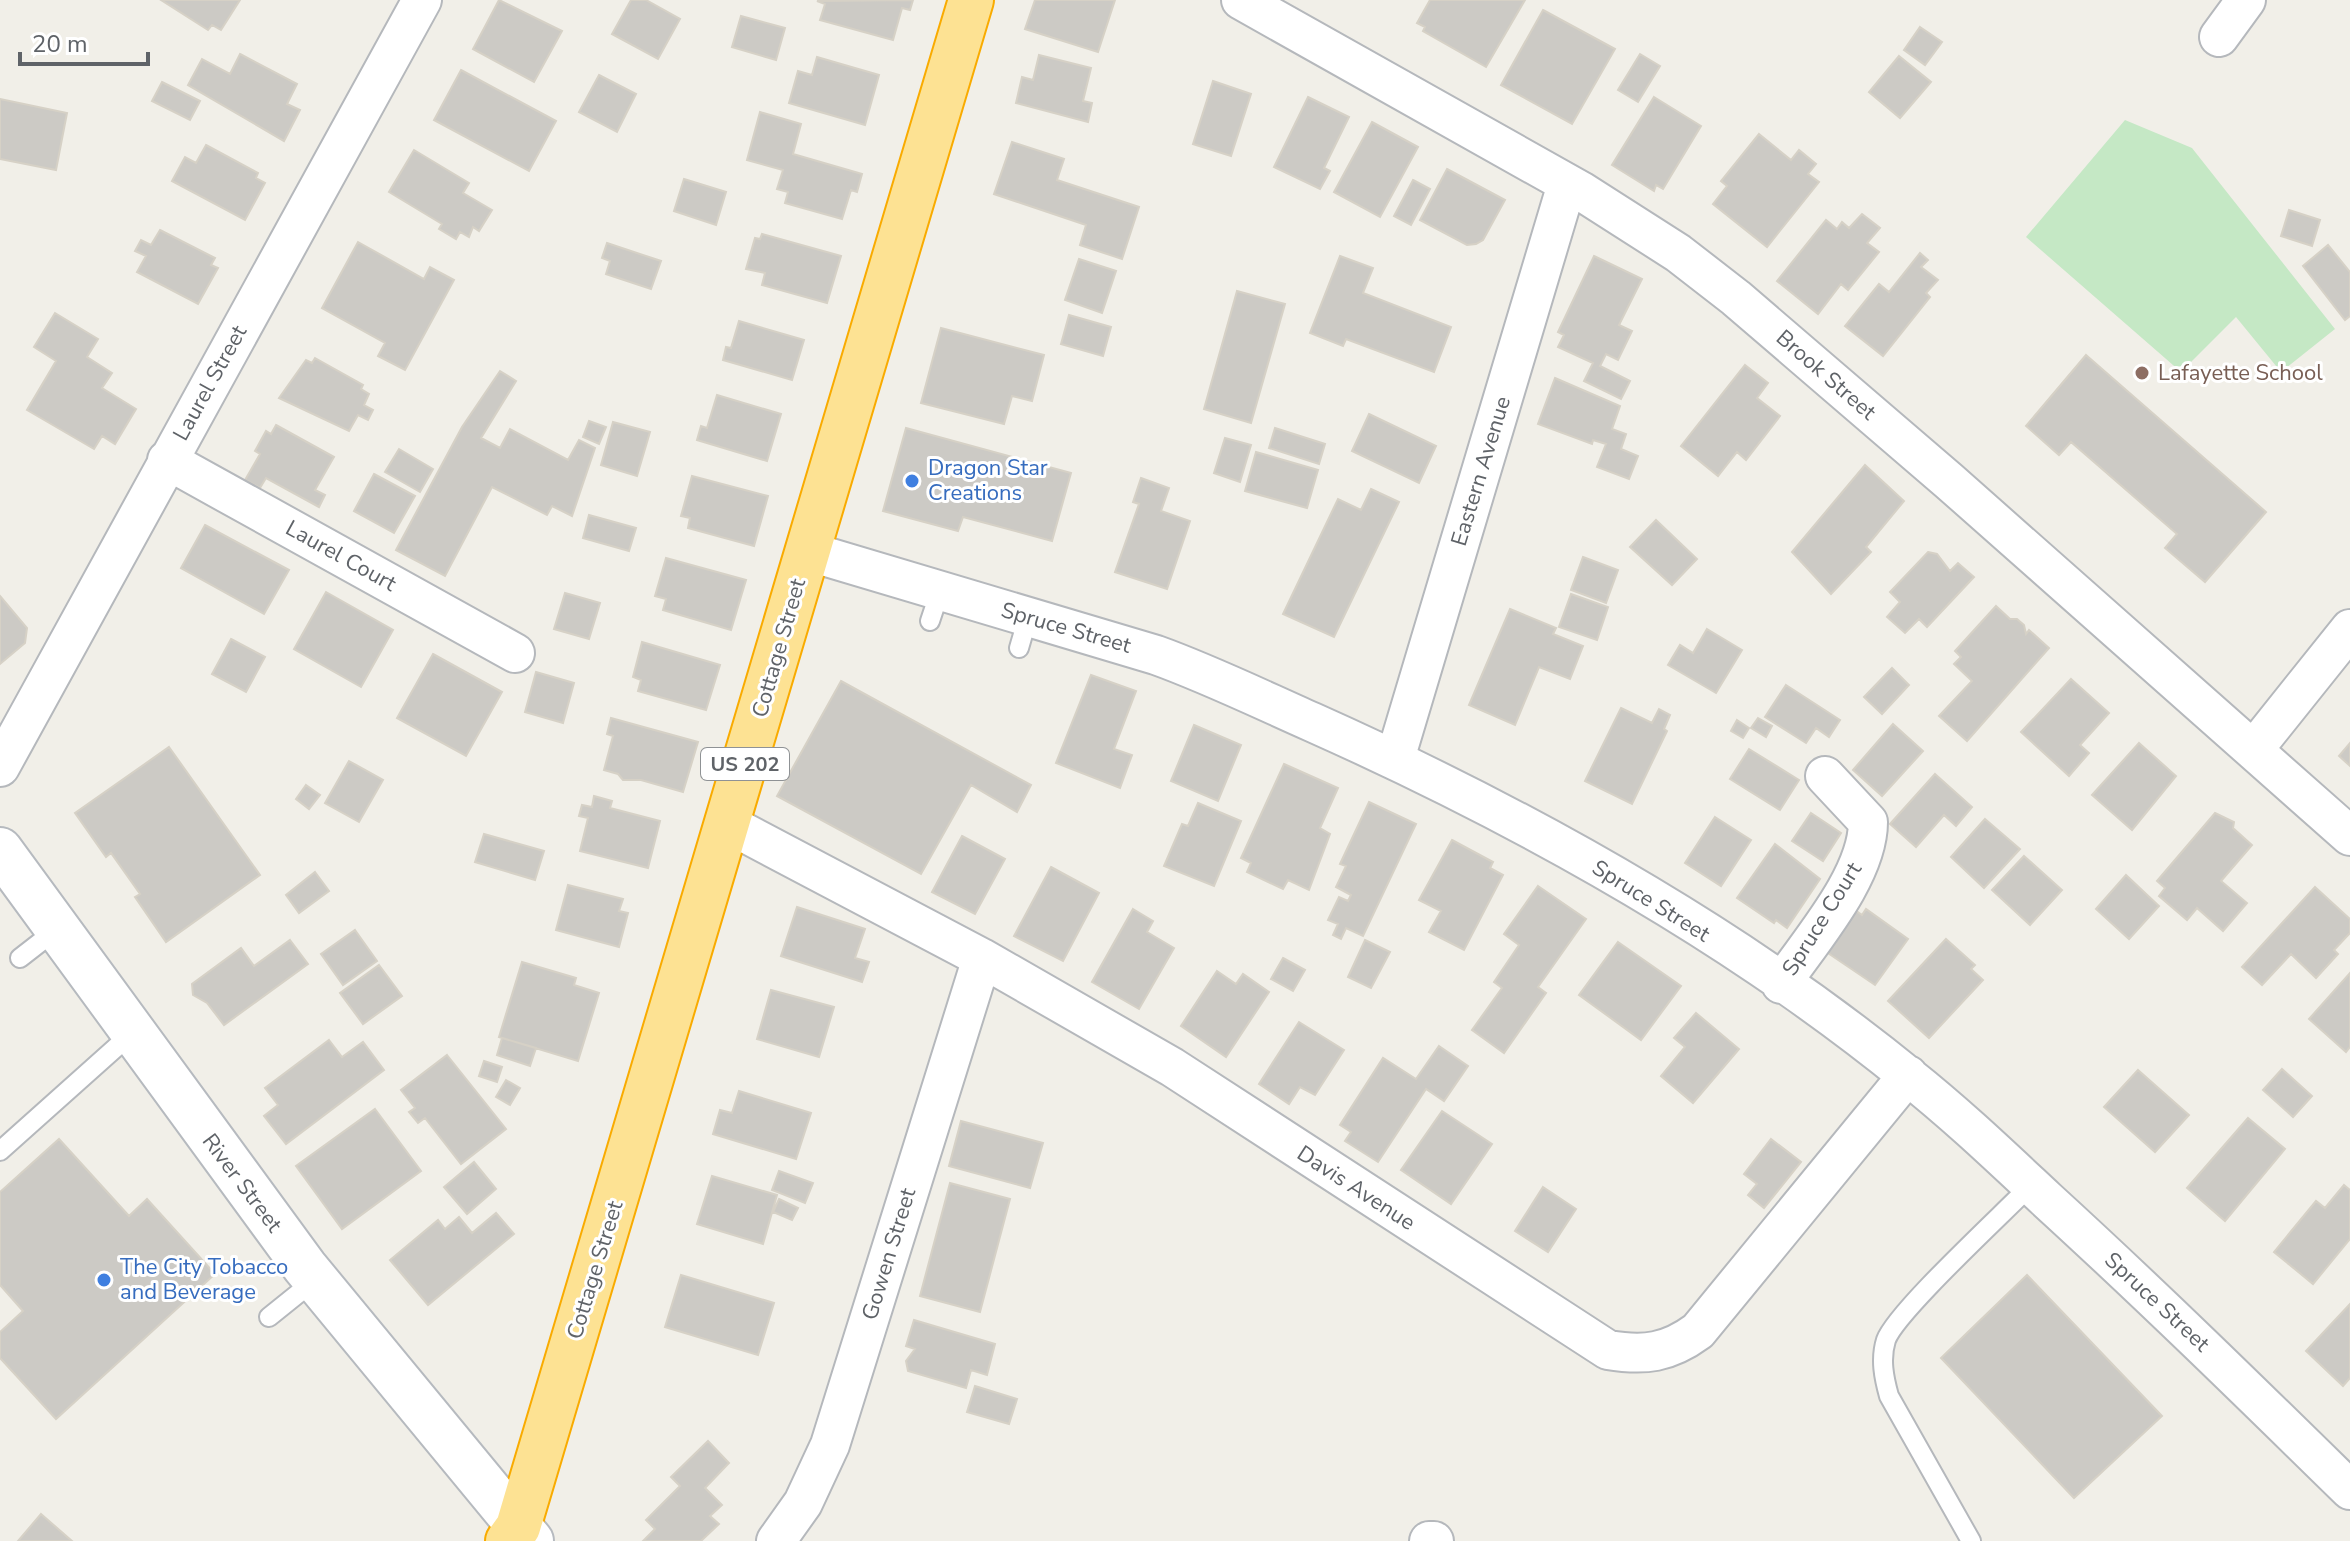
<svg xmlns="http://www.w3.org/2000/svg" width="2350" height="1541" font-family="'Nunito Sans',sans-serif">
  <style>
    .green { fill: #c5e8c5 }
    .building { fill: #cccac5; stroke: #d6d1c6; stroke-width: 2 }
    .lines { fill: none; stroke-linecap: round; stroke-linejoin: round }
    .lane-casing { stroke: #b5b8bc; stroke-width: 22 }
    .street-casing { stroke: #b5b8bc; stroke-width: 42 }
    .secondary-casing { stroke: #b6babf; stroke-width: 48 }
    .highway-casing { stroke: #f9ab00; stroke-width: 48 }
    .lane { stroke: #fff; stroke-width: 18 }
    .street { stroke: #fff; stroke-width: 38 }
    .secondary { stroke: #fff; stroke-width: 44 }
    .highway { stroke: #fde293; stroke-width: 44 }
    .education-dot { fill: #8d6e63; stroke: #fff; stroke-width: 3 }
    .shop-dot { fill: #3f7fe0; stroke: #fff; stroke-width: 3 }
    .labels { text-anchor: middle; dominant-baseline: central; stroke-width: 6; stroke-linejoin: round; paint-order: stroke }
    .shield { fill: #fff; stroke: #8f9295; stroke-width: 2 }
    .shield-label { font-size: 20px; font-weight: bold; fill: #5f6368 }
    .education-label { font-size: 22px; fill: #785e54; stroke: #fff; text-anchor: start }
    .street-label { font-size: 22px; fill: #5f6368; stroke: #fff }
    .shop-label { font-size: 22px; fill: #366cbe; stroke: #fff; text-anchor: start }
  </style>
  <rect width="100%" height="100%" fill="#f1efe8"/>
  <path class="green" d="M2125 120 2192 148 2335 329 2281 372 2236 317 2181 372 2026 237Z"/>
  <path class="building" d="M161 0H240L221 30 212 25 208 30Z
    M499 0 562 31 534 82 473 49Z
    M631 0H646L680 19 658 59 612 34Z
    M913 0 910 10 902 8 893 40 820 20 825 4 817 1Z
    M1035 0H1115L1098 52 1025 29Z
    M1430 0H1525L1486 67 1423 31 1425 27 1417 23Z
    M1543 10 1615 49 1572 124 1501 85Z
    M741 16 785 28 776 60 732 47Z
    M1920 27 1942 42 1925 65 1904 50Z
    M240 54 297 84 287 104 300 110 284 141 188 85 202 59 230 74Z
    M1640 54 1660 66 1638 102 1618 90Z
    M1039 55 1091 68 1083 101 1092 103 1088 122 1016 103 1022 77 1033 80Z
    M1899 56 1931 82 1900 118 1869 92Z
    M817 57 879 75 865 125 789 103 798 71 812 75Z
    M461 70 556 121 529 171 434 120Z
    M599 75 636 94 617 132 579 112Z
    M1213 81 1251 94 1231 156 1193 144Z
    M162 82 200 101 190 120 152 101Z
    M1308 97 1349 117 1324 168 1330 171 1320 189 1274 167Z
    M1654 97 1701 126 1663 189 1656 185 1654 191 1612 165Z
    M0 99 67 113 56 170 0 159Z
    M760 112 801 124 793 154 862 174 857 192 851 190 842 219 785 203 788 192 777 189 783 170 747 160Z
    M1372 122 1418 147 1380 217 1334 192Z
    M1759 134 1791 160 1799 150 1816 164 1808 174 1819 182 1767 247 1713 204 1727 186 1721 181Z
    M1012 142 1064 159 1057 180 1139 207 1122 259 1080 245 1086 225 994 194Z
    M206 145 258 173 256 178 265 183 245 220 172 181 185 157 196 163Z
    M414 150 469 183 463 193 492 210 479 231 473 227 469 237 460 232 456 239 439 229 442 224 389 192Z
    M1447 169 1505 200 1483 240 1476 244 1467 245 1420 220Z
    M684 179 726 192 716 225 674 211Z
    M1413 180 1430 189 1411 225 1394 216Z
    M2289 210 2320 220 2312 246 2281 236Z
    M1862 214 1880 228 1867 243 1879 252 1848 290 1841 284 1818 314 1777 281 1826 220 1837 229 1842 222 1849 228Z
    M160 230 215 258 211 265 218 268 198 304 137 272 146 256 135 251 141 240 151 245Z
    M762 234 841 256 827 303 762 285 765 273 746 269 755 238 760 239Z
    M358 242 424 279 430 267 454 280 405 370 378 356 385 343 322 308Z
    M607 243 661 261 651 289 606 274 610 261 602 258Z
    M2328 245 2350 272V316L2345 320 2303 266Z
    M1920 253 1928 260 1921 267 1938 280 1926 293 1930 297 1883 356 1845 326 1879 284 1889 292Z
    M1340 256 1373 268 1363 293 1451 327 1434 372 1346 339 1343 346 1310 333Z
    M1594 256 1642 279 1619 325 1632 331 1618 360 1606 354 1600 366 1630 381 1621 399 1584 381 1593 363 1558 347 1564 335 1558 332Z
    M1079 259 1116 271 1102 313 1065 300Z
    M1237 291 1285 304 1251 423 1204 409Z
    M55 313 98 339 87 357 112 373 102 388 136 409 115 444 102 436 94 449 27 410 56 361 34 347Z
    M1069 315 1111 327 1103 356 1061 344Z
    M739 321 804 340 792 380 723 360 726 347 731 348Z
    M941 328 1044 355 1032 401 1012 396 1004 424 921 403Z
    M2086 355 2266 512 2205 582 2165 548 2177 534 2071 442 2059 455 2026 426Z
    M315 358 363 385 361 389 369 394 364 405 373 410 368 420 358 415 349 431 279 398 306 360 312 363Z
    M1745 365 1768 383 1757 398 1780 416 1746 460 1737 452 1718 476 1681 446Z
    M500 371 516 381 481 438 500 448 510 429 568 460 579 440 595 448 572 516 552 506 547 515 492 487 445 576 396 550 462 427Z
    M1555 378 1620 406 1612 429 1626 434 1621 449 1638 456 1629 479 1597 467 1606 444 1593 440 1592 444 1538 424Z
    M717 395 781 414 767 461 697 440 701 426 707 428Z
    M1369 414 1436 446 1419 483 1352 451Z
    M589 421 606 427 599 444 583 437Z
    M613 422 650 432 637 476 601 465Z
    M276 425 334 457 315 490 325 495 319 507 266 478 260 488 245 480 260 454 255 451 266 431 271 434Z
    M906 428 1071 473 1052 541 963 517 958 531 883 511Z
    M1275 428 1325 444 1319 464 1269 448Z
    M1225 438 1251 445 1240 482 1214 473Z
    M399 449 433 469 420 492 385 472Z
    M1256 452 1318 470 1307 508 1245 491Z
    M1865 465 1904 501 1866 547 1871 552 1831 594 1792 552Z
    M374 474 415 496 394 533 354 511Z
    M692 476 768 496 754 546 688 528 690 518 681 516Z
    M1141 478 1169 488 1161 511 1190 521 1167 589 1115 572 1139 504 1133 502Z
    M1371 489 1399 502 1334 637 1283 614 1338 499 1361 510Z
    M589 515 636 528 629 551 583 538Z
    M1656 520 1697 559 1672 585 1630 547Z
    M205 525 289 570 264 614 181 568Z
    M1928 552 1937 554 1950 571 1958 563 1974 577 1927 627 1919 619 1905 633 1887 617 1900 602 1890 592Z
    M1583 557 1618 570 1606 603 1571 590Z
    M666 558 746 580 731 630 663 610 666 599 655 596Z
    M326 592 393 630 361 687 294 649Z
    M565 593 600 603 589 639 554 629Z
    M1571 594 1608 607 1597 640 1559 627Z
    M0 596 27 628 25 643 0 664Z
    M1996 606 2010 619H2017L2024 625 2026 634 2029 630 2049 648 1967 741 1939 716 1972 681 1954 664 1961 657 1955 651Z
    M1510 609 1556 628 1553 634 1583 646 1570 679 1539 667 1515 725 1469 705Z
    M1707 629 1742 650 1716 693 1668 665 1680 645 1693 653Z
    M231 639 265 657 246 692 212 674Z
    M642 642 720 665 706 710 638 691 641 680 633 677Z
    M433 654 502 692 466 756 397 718Z
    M1892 668 1909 685 1882 714 1864 697Z
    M536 672 574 683 563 723 525 712Z
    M1091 675 1136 691 1114 749 1132 755 1120 788 1056 763Z
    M2071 679 2109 713 2080 745 2089 753 2069 776 2021 732Z
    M841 681 1031 785 1017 812 971 785 921 874 777 796Z
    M1786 685 1840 720 1829 737 1816 728 1806 743 1765 717Z
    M1621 708 1652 723 1659 709 1670 715 1664 729 1667 731 1632 804 1585 781Z
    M611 718 698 742 683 792 641 780H623L618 774 604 770 613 736 607 734Z
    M1758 718 1772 726 1766 737 1751 728Z
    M1737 720 1749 728 1743 738 1731 731Z
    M1893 724 1923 751 1882 796 1853 770Z
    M1194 725 1241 745 1218 801 1171 781Z
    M2139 743 2176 776 2132 830 2092 795Z
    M2350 743V766L2339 756Z
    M169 747 260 875 166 942 135 897 140 894 111 853 106 857 75 813Z
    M1749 749 1799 780 1780 810 1730 779Z
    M349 761 383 780 359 822 325 803Z
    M1284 764 1338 788 1320 828 1330 834 1309 890 1288 880 1283 889 1247 872 1251 863 1241 858Z
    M1935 774 1972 807 1956 826 1944 815 1916 847 1890 824Z
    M306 785 320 795 309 809 296 799Z
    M594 796 612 801 610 808 660 821 648 868 580 851 588 818 579 816 582 805 592 807Z
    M1369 802 1416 824 1363 936 1346 928 1341 939 1333 935 1338 924 1328 920 1339 897 1348 901 1351 895 1336 887 1346 866 1340 864Z
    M1198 803 1241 821 1214 886 1164 866 1182 824 1188 826Z
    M1811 813 1841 833 1823 861 1792 841Z
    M2215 813 2234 822 2233 828 2252 845 2221 881 2247 903 2223 931 2197 908 2187 920 2159 896 2165 888 2157 881Z
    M1715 817 1751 840 1721 886 1685 863Z
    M1985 819 2020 849 1984 888 1951 857Z
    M484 834 544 851 535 880 475 862Z
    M962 836 1005 859 975 914 932 892Z
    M1452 840 1493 862 1490 868 1503 875 1464 950 1429 932 1441 911 1419 900Z
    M1775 844 1820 879 1787 928 1776 920 1774 923 1737 898Z
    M2024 856 2062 890 2030 925 1992 890Z
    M1051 867 1099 893 1063 961 1014 936Z
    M315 872 329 891 299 913 286 895Z
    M2126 875 2159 906 2129 939 2096 909Z
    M568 885 623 899 619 911 628 913 619 947 556 930Z
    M1538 886 1586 919 1538 987 1546 993 1504 1053 1472 1030 1502 988 1494 982 1519 945 1504 934Z
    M2315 887 2350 919V933L2334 950 2338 954 2316 978 2291 954 2262 985 2242 967Z
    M797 907 865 929 855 958 869 962 862 982 781 956Z
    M1851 907 1862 915 1866 909 1908 939 1875 985 1822 949Z
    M1133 909 1153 921 1147 932 1174 948 1139 1009 1092 982Z
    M355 930 377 961 343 985 321 954Z
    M1946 939 1975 965 1971 969 1983 980 1929 1038 1888 1001Z
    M290 940 308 964 224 1025 207 1003 193 995 192 984 241 948 254 966Z
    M1365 940 1390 952 1371 988 1348 977Z
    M1618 942 1681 986 1641 1040 1579 995Z
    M1283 958 1305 970 1293 991 1271 979Z
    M522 962 576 978 574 985 599 993 578 1061 499 1037Z
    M379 965 402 996 363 1024 340 993Z
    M1217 971 1236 984 1243 974 1269 992 1226 1057 1181 1026Z
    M2350 973V1047L2346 1052 2309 1019Z
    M771 990 834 1007 819 1057 757 1039Z
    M1696 1013 1739 1049 1693 1103 1661 1076 1685 1047 1674 1038Z
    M1299 1022 1344 1050 1315 1095 1300 1087 1289 1104 1259 1084Z
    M502 1038 536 1048 530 1066 497 1055Z
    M329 1040 342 1057 363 1042 384 1070 286 1144 264 1116 278 1105 265 1088Z
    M1439 1046 1468 1066 1444 1101 1426 1089 1378 1162 1345 1141 1351 1132 1340 1125 1383 1058 1416 1079Z
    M447 1055 506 1129 461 1164 425 1118 418 1123 409 1112 415 1108 401 1090Z
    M484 1061 502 1067 497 1082 479 1076Z
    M2282 1069 2312 1096 2293 1117 2263 1090Z
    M2138 1070 2189 1115 2155 1152 2104 1107Z
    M506 1080 520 1088 510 1105 496 1097Z
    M739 1091 811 1113 796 1159 713 1134 720 1110 732 1113Z
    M375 1109 421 1171 342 1229 296 1166Z
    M1442 1111 1492 1144 1451 1204 1401 1170Z
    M2248 1118 2285 1149 2225 1221 2187 1188Z
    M961 1121 1043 1143 1030 1188 949 1166Z
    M59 1139 129 1216 147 1199 215 1274 56 1419 0 1358V1332L23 1311 0 1285V1192Z
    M1771 1139 1801 1162 1764 1208 1748 1195 1757 1184 1744 1174Z
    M474 1162 496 1189 467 1214 444 1187Z
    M779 1171 813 1183 805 1203 772 1190Z
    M712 1176 777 1195 763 1244 697 1224Z
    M950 1183 1010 1199 980 1312 920 1296Z
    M2344 1185 2350 1190V1239L2313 1284 2274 1252 2316 1201 2325 1208Z
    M1543 1187 1576 1209 1548 1252 1515 1231Z
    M779 1199 798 1208 792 1220 773 1212Z
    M496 1213 514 1234 428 1305 390 1260 438 1220 445 1229 459 1217 472 1233Z
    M681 1275 774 1303 758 1355 665 1327Z
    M2027 1275 2162 1416 2074 1498 1941 1358Z
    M2350 1304V1378L2343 1386 2306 1351Z
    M914 1320 995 1344 987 1375 971 1370 966 1388 908 1371 906 1361 915 1349 906 1346Z
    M975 1386 1017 1399 1009 1424 967 1412Z
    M708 1441 729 1463 705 1488 722 1505 710 1516 719 1524 701 1541H643L655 1529 646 1520 680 1486 671 1477Z
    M41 1514 72 1541H18Z"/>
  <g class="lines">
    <defs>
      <path id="lane" d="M930 621 940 591
        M1019 648 1028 617
        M20 958 56 930
        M0 1151 131 1034
        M269 1317 315 1280
        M1971 1541 1889 1396C1884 1378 1880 1359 1886 1340 1896 1312 2004 1213 2031 1185"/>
      <path id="street" d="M1241 0 1581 191 1678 253 1736 298 1949 481 2350 836
        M2219 37 2246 0
        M167 460 515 653
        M807 551 1156 655C1209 674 1260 699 1312 722 1520 815 1731 932 1908 1076 1956 1114 2001 1157 2046 1199 2150 1294 2250 1392 2350 1490
        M2254 749 2350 629
        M1395 759 1567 184
        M0 767 422 0
        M728 824 982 958 1172 1067 1608 1350C1645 1356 1668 1353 1698 1331L1908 1075
        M1781 984C1811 940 1868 876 1868 822L1825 776
        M776 1541 803 1503 830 1445 982 958
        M1429 1541H1434"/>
      <path id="secondary" d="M0 850 305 1267 531 1541"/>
      <path id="highway" d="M508 1541 518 1527 971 0"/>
    </defs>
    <use href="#lane" class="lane-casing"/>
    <use href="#street" class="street-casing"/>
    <use href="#secondary" class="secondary-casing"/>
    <use href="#highway" class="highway-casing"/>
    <use href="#lane" class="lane"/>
    <use href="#street" class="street"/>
    <use href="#secondary" class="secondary"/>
    <use href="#highway" class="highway"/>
  </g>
  <circle class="education-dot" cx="2142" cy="373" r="8"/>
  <g class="shop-dot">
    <circle cx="912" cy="481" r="8"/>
    <circle cx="104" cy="1280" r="8"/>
  </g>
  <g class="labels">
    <rect class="shield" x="701" y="748" width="88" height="32" rx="6"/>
    <g class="shield-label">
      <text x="745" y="764">US 202</text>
    </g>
    <g class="education-label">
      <text x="2158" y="373">Lafayette School</text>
    </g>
    <g class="street-label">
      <text transform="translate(1826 375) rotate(41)">Brook Street</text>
      <text transform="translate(210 383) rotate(-61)">Laurel Street</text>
      <text transform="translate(1481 471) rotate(-73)">Eastern Avenue</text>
      <text transform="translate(341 556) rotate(29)">Laurel Court</text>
      <text transform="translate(1066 628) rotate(16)">Spruce Street</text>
      <text transform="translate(779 648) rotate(-74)">Cottage Street</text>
      <text transform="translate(1651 901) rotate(32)">Spruce Street</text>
      <text transform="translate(1822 919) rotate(-58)">Spruce Court</text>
      <text transform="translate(242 1183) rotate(53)">River Street</text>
      <text transform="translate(1356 1188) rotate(33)">Davis Avenue</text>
      <text transform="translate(889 1254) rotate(-73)">Gowen Street</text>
      <text transform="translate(595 1270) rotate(-73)">Cottage Street</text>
      <text transform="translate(2157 1302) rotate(43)">Spruce Street</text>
    </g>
    <g class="shop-label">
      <text x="928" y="468">Dragon Star<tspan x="928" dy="25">Creations</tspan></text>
      <text x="120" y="1267">The City Tobacco<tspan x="120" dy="25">and Beverage</tspan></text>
    </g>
  </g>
  <path d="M20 52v12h128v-12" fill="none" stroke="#5f6368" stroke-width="4"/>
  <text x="32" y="52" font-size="24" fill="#5f6368" stroke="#ffffff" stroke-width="6" paint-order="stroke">20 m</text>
</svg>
